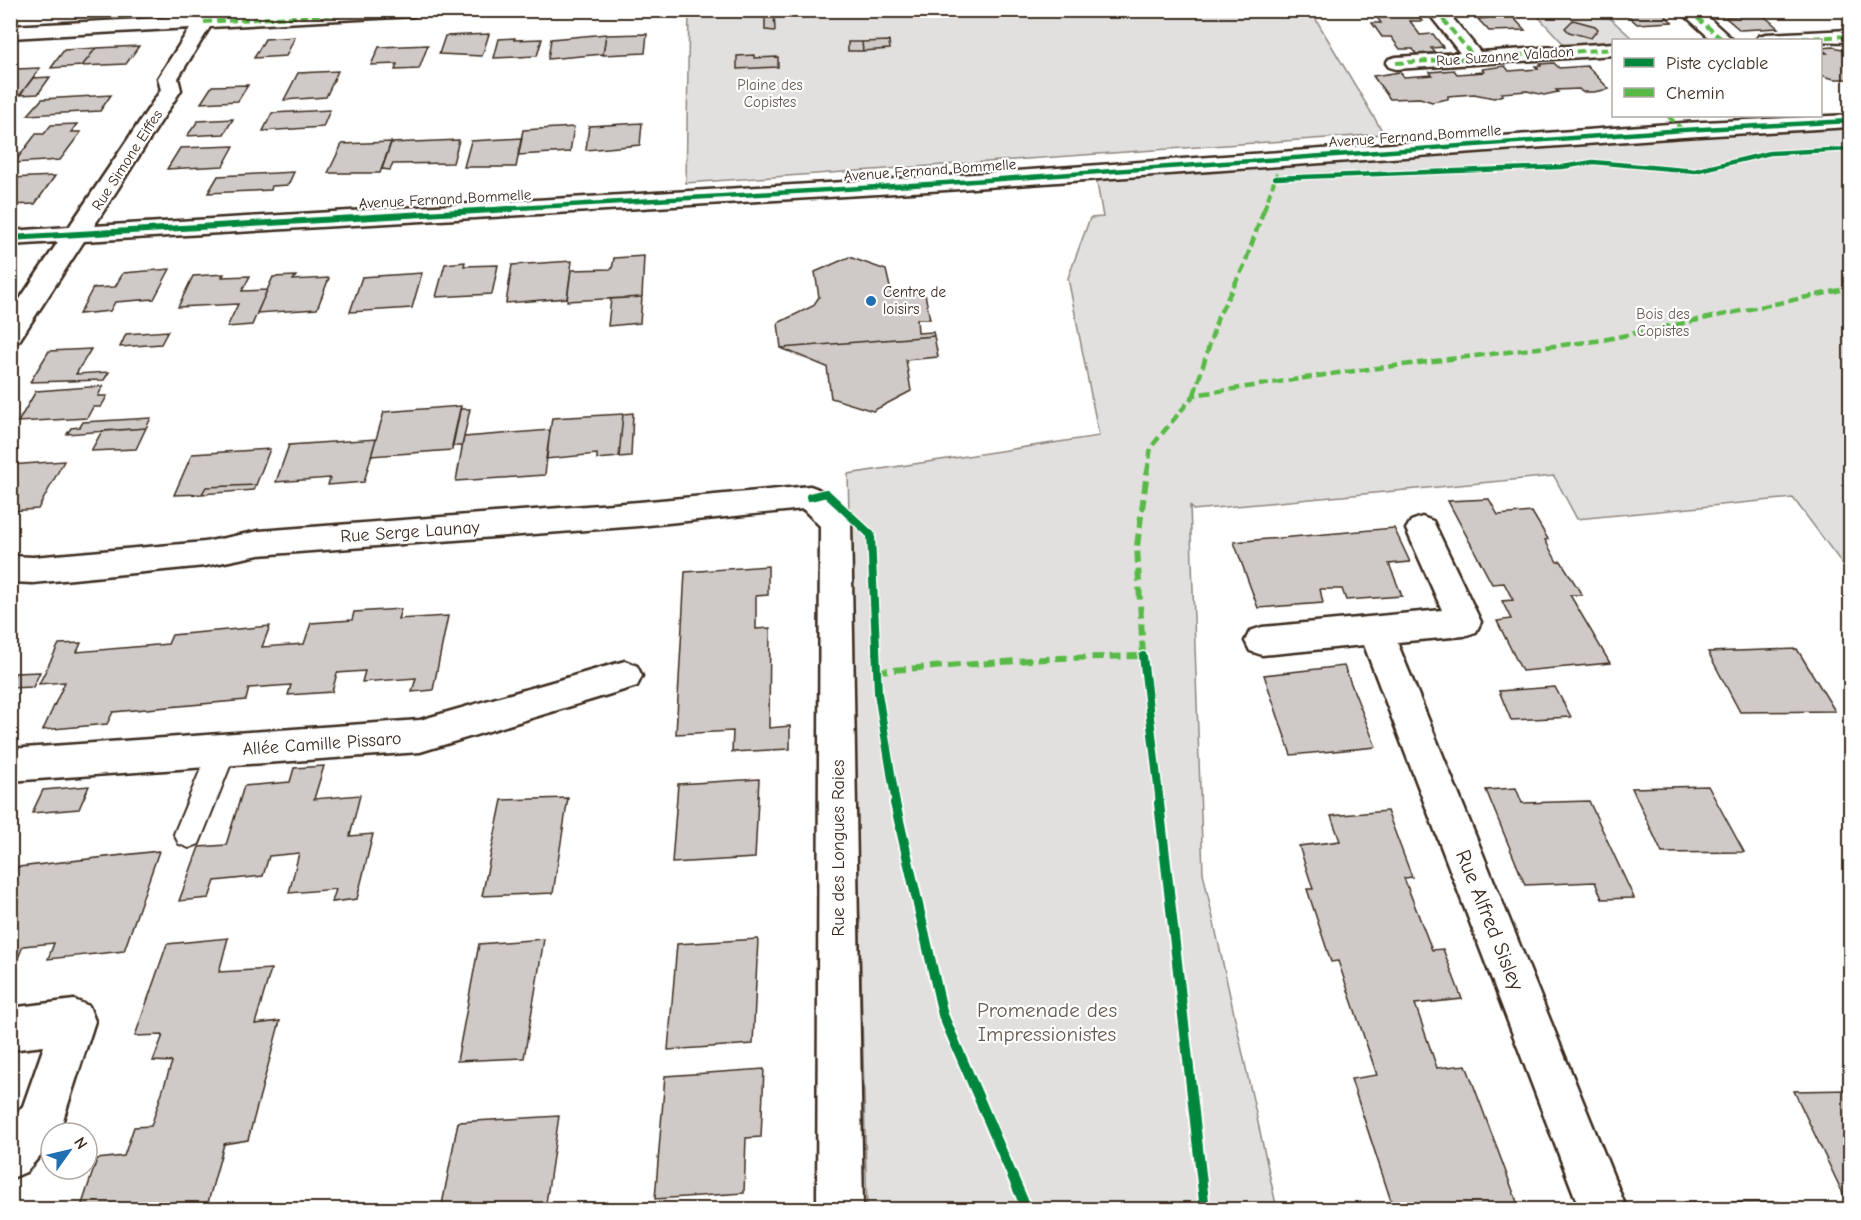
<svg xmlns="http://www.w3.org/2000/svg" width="1861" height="1220" font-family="'Comic Neue',sans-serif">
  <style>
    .green { fill: #e2e0de; stroke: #8e857e; stroke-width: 1.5 }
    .building { fill: #cfcac7; stroke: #3b2a1e; stroke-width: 1.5 }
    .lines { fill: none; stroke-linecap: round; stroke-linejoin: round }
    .lane-casing { stroke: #3b2a1e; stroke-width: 4 }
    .street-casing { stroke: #3b2a1e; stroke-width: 5 }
    .lane { fill: #fff; fill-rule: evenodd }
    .street { fill: #fff; fill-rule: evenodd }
    .quiet-far2 { stroke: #58b947; stroke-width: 4; stroke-dasharray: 8 4; stroke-linecap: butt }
    .quiet-far1 { stroke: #58b947; stroke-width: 4.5; stroke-dasharray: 10 4.5; stroke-linecap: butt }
    .quiet { stroke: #58b947; stroke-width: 6; stroke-dasharray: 12 6; stroke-linecap: butt }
    .cycleway-far3-casing { stroke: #fff; stroke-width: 7 }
    .cycleway-far2-casing { stroke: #fff; stroke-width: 9 }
    .cycleway-far1-casing { stroke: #fff; stroke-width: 11 }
    .cycleway-casing { stroke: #fff; stroke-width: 14 }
    .cycleway-far3 { stroke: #00873e; stroke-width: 4.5 }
    .cycleway-far2 { stroke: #00873e; stroke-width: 6 }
    .cycleway-far1 { stroke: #00873e; stroke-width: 8 }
    .cycleway { stroke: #00873e; stroke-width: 10 }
    .poi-dot { fill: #1f6fb2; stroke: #fff; stroke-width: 2 }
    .labels { text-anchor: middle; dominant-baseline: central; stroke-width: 4.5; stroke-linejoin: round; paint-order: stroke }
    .far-street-label { font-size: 15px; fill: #3b2a1e; stroke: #fff }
    .far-park-label { font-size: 15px; fill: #65584e; stroke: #fff }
    .far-poi-label { font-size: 15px; fill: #3b2a1e; stroke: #fff; text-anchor: start }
    .street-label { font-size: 18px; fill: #3b2a1e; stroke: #fff }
    .near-street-label { font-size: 21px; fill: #3b2a1e; stroke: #fff }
    .near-park-label { font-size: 21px; fill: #65584e; stroke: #fff }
  </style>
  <rect width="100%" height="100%" fill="#fff"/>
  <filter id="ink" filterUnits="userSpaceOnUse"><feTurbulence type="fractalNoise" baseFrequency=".0167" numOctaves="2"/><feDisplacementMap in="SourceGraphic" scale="12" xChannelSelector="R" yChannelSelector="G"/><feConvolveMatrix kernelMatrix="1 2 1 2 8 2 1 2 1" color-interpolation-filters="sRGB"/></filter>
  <g filter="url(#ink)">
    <path class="green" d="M689 11H1311L1384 134 686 183Z
      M1533 11H1602L1634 40H1614L1613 49 1571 52Z
      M1850 123V574L1793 498 1577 519 1554 476 1193 510 1190 505 1203 873 1277 1209H867L848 474 1099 436 1068 278 1090 218 1103 217 1096 177 1102 172Z"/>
    <path class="building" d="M765 10H774L775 31 765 30Z
      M1372 10H1414L1422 21H1410L1420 35 1433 34 1443 47 1431 48 1436 53 1416 54 1413 49H1400L1391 37H1382L1372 23H1381Z
      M1480 10H1520L1525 16 1513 17 1525 30 1489 31 1478 19 1487 18Z
      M1613 10H1660L1672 22 1637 24 1624 12Z
      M1730 10H1769L1774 15H1763L1778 28 1740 30 1725 17 1737 16Z
      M1573 20 1595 26 1598 29 1591 38 1569 32 1565 28Z
      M489 34 482 56 439 54 445 36Z
      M606 34 603 54 548 59 551 39Z
      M647 34 645 53 603 55 606 35Z
      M295 37 286 56 254 58 265 39Z
      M515 38 514 40 542 39 537 56 494 58 499 39Z
      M889 41 890 49 863 51 862 42Z
      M848 42H862L863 51H848Z
      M428 45 419 69 395 70 397 64 371 65 379 47Z
      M139 46 126 64 82 66 96 48Z
      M1834 47 1850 51V79H1834L1820 75V53H1827L1820 48Z
      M96 48 82 66 51 68 64 50Z
      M754 55V58L778 57V67L737 69V56Z
      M1554 63 1559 68 1587 66 1609 89 1594 92H1582L1579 89 1556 90 1558 92 1544 95 1527 91 1501 93 1503 95 1494 98 1474 94 1448 96V99L1432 102 1420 98 1390 99 1373 76 1400 72 1404 77 1432 75 1430 72 1454 70 1457 74 1484 72 1482 69 1505 66 1509 71 1538 69 1535 66H1541L1540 64Z
      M40 68 20 95H10V76L16 69Z
      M338 71 326 97 284 100 298 73Z
      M50 77 38 94 20 95 33 78Z
      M248 85 238 101 201 103 212 86Z
      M111 95 100 111 28 115 42 99Z
      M330 110 323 127 263 131 272 113Z
      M233 119 224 134 187 136 198 121Z
      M642 123 640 145 586 150 589 126Z
      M77 124 71 132H81L60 160 14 163 36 134H44L51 125Z
      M574 127 570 152 518 155 523 130Z
      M522 138 516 167H464L471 141Z
      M459 140 453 163 393 164 390 170 382 169 391 143Z
      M391 142 380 173H328L342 144Z
      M234 146 223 166 167 169 180 148Z
      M294 172 288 185 272 186 271 190 208 193 218 176Z
      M55 176 35 204 10 205V178Z
      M644 256 642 297 567 301 571 270 612 269 614 258Z
      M849 257 886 270 892 296 925 294 930 319H917L918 333 933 332 934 336 781 348 778 323 813 306 819 297 815 272Z
      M572 261 567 298 506 303 512 265Z
      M465 262 464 266 498 265 492 294 436 297 445 264Z
      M170 269 154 299 115 302 110 311 79 314 93 288 115 287 123 273Z
      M422 273 412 308 350 312 362 277Z
      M224 274 222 277 250 276 242 291 267 290 252 325 227 327 238 304 178 307 193 276Z
      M296 276 293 280 329 278 317 309 257 313 273 277Z
      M642 297 640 323 608 326 611 299Z
      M168 331 161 344 120 347 126 334Z
      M934 336 938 357 906 360 911 391 873 411 831 398 827 367 781 348Z
      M91 349 76 374 109 372 104 380 30 382 49 351Z
      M103 386 98 396H107L101 407H93L87 418 18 422 36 391Z
      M461 406 452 450 371 456 384 412Z
      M460 409H470L464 437 462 446H452Z
      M633 413 631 456 619 457 623 414Z
      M623 414 619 457 597 459V454L546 459 552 418Z
      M151 418 146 428 67 434 71 428 80 427 83 422Z
      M146 428 136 449 91 451 102 431Z
      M550 430 545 475 456 481 464 437Z
      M376 439 364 482 328 485 330 478 276 482 289 445Z
      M270 449 256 485 206 487 202 494 174 495 192 454Z
      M64 461 38 509 10 511V465Z
      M256 485 254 490 202 494 206 487Z
      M1489 499 1498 515 1532 512 1548 539 1545 540 1557 562 1561 561 1582 595H1570L1610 663 1522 671 1497 621 1511 619 1502 601 1513 600 1504 583 1492 584 1448 501Z
      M1394 528 1410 562 1389 564 1402 596 1346 600 1342 589H1320L1323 603 1258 608 1234 542Z
      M768 566V595L756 596V629L770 628 769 728 790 726V749L732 752 733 731 676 734 685 572Z
      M401 609 398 619 448 616 433 690 412 692 416 678 362 682 365 671 337 673 332 692 288 695 291 685 249 688 246 700 113 712 107 724 43 730 65 682 39 684 59 644 81 643 77 652 168 644 172 635 270 626 262 647 304 644 311 623 352 620 354 612Z
      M1797 649 1835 711 1740 712 1708 652Z
      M1344 666 1376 747 1291 755 1264 675Z
      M40 672 33 687 10 688 15 673Z
      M1555 687 1571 717 1511 720 1499 691Z
      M324 766 314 799 360 795 350 836 373 834 357 899 332 902 336 889 289 893 299 853 269 856 263 876 215 881 209 898 179 901 199 847 226 845 244 786 290 782 294 768Z
      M759 779 755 858 672 863 678 784Z
      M89 786 79 809 32 813 43 790Z
      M1708 786 1744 852 1662 853 1632 788Z
      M1516 788 1522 803 1589 801 1634 898 1602 899 1595 882 1525 885 1486 790Z
      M568 798 553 893 482 896 502 800Z
      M1387 811 1412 877 1404 878 1432 950 1443 949 1462 999 1415 1004 1437 1068 1466 1065 1520 1210H1394L1351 1079 1377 1075 1338 961 1331 962 1307 889H1313L1299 846 1340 841 1331 816Z
      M159 851 124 951 48 959 54 943 23 946 16 963 10 964V868Z
      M228 938 219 972 271 969 255 1024 280 1021 248 1140 224 1144 206 1210H80L97 1159 124 1156 134 1127 151 1126 172 1062 153 1061 163 1035 135 1036 167 944Z
      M544 939 524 1058 457 1061 479 944Z
      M758 939 753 1044 668 1050 677 944Z
      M764 1069 761 1137 746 1138 744 1193 655 1199 665 1076Z
      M1850 1090V1200H1846L1794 1091Z
      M559 1116 545 1210H441L458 1122Z
      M1779 1202 1782 1210H1687L1684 1203Z"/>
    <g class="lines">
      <defs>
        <path id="lane" d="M222 739 232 742 236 751 199 844 189 848 179 844 174 834 212 742Z"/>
        <path id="street" d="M201 10H220L217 15 299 10H423L414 16 210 27 178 78 181 90 94 226 946 176 1683 123 1850 115V127L1683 137 946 190 84 241 19 341 10 344V314L58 242 10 245V231L69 227 161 90 158 78 190 28 10 38V26L198 16Z
          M1426 10H1446L1480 52 1614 43V55L1396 69 1389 67 1386 63 1389 59 1396 57 1460 53Z
          M1679 10H1700L1733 40H1712Z
          M1850 30V42L1756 40 1759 36 1766 34Z
          M810 486C827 491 843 507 851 522L863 1210H817L820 526 803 509 639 526 259 555 205 566 33 583 10 582V556L33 557 205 542 259 531 639 502Z
          M1422 517 1433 521 1481 622 1476 632 1464 636 1397 642 1627 1210H1580L1364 645 1262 655 1250 651 1245 641 1250 631 1262 627 1442 610 1406 529 1411 521Z
          M625 661 637 666 642 676 637 686 420 752 10 781V749L420 720Z
          M74 1000 89 1006 95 1021 63 1120 58 1133H51V1143L26 1172 10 1179V1121L23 1106 44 1046 10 1050V1008Z"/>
      </defs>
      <use href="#lane" class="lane-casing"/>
      <use href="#street" class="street-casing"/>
      <use href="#lane" class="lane"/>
      <use href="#street" class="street"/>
      <path class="quiet-far2" d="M1435 10 1474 57
        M1688 10 1723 40
        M204 22 414 10
        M1766 40 1850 36
        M1396 63 1614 49
        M1668 116 1683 130
        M1264 210 1277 173"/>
      <path class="quiet-far1" d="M1850 288 1846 323 1850 339
        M1194 395 1218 317 1244 266 1264 209
        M1147 473 1151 447 1194 395 1338 373 1603 340 1850 288"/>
      <path class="quiet" d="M876 671 1060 658 1143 656 1137 546 1147 472"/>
      <defs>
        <path id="cycleway-far3" d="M1275 178 1562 167 1593 162 1695 171 1770 153 1850 149
          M485 210 946 183 1683 130 1850 121"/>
        <path id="cycleway-far2" d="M10 238 511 209"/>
        <path id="cycleway-far1" d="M810 497 826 493 871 535 878 693 896 804
          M1143 656 1160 804"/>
        <path id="cycleway" d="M895 803 943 1015 1027 1210
          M1159 803 1205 1210"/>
      </defs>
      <use href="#cycleway-far3" class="cycleway-far3-casing"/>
      <use href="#cycleway-far2" class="cycleway-far2-casing"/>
      <use href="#cycleway-far1" class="cycleway-far1-casing"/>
      <use href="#cycleway" class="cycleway-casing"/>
      <use href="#cycleway-far3" class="cycleway-far3"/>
      <use href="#cycleway-far2" class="cycleway-far2"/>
      <use href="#cycleway-far1" class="cycleway-far1"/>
      <use href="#cycleway" class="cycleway"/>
    </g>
  </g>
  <circle class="poi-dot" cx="871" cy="301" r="6"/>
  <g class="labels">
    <g class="far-street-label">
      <text transform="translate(1505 56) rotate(-4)">Rue Suzanne Valadon</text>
      <text transform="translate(1415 136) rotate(-4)">Avenue Fernand Bommelle</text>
      <text transform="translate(127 160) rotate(-57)">Rue Simone Eiffes</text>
      <text transform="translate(930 170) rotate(-4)">Avenue Fernand Bommelle</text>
      <text transform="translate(445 199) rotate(-3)">Avenue Fernand Bommelle</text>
    </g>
    <g class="far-park-label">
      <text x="770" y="85">Plaine des<tspan x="770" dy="17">Copistes</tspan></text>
      <text x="1663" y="314">Bois des<tspan x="1663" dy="17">Copistes</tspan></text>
    </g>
    <g class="far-poi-label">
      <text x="883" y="292">Centre de<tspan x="883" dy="17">loisirs</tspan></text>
    </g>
    <g class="street-label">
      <text transform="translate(410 532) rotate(-4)">Rue Serge Launay</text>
      <text transform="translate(322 744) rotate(-4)">Allée Camille Pissaro</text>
      <text transform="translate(838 848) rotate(-90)">Rue des Longues Raies</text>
    </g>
    <g class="near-street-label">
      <text transform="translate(1490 920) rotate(68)">Rue Alfred Sisley</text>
    </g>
    <g class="near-park-label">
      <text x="1047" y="1010">Promenade des<tspan x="1047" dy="24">Impressionistes</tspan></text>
    </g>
  </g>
  <rect width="1861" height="1220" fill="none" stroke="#fff" stroke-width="36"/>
  <rect x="18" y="18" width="1825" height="1184" fill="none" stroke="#3b2a1e" stroke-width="2" filter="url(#ink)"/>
  <rect x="1612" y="39" width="210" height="78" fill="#ffffff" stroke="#b1aaa5" stroke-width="1.5"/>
  <rect x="1624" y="58" width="30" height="9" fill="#00873e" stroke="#b1aaa5" stroke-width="1.5"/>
  <text x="1666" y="69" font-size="18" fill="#3b2a1e">Piste cyclable</text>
  <rect x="1624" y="88" width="30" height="9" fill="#58b947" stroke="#b1aaa5" stroke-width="1.5"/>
  <text x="1666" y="99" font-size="18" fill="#3b2a1e">Chemin</text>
  <g transform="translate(69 1151) rotate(56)"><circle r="28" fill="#ffffff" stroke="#b1aaa5" stroke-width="1.5"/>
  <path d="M0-4.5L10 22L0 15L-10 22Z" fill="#1f6fb2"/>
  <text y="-9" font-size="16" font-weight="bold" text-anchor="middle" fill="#3b2a1e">N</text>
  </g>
</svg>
